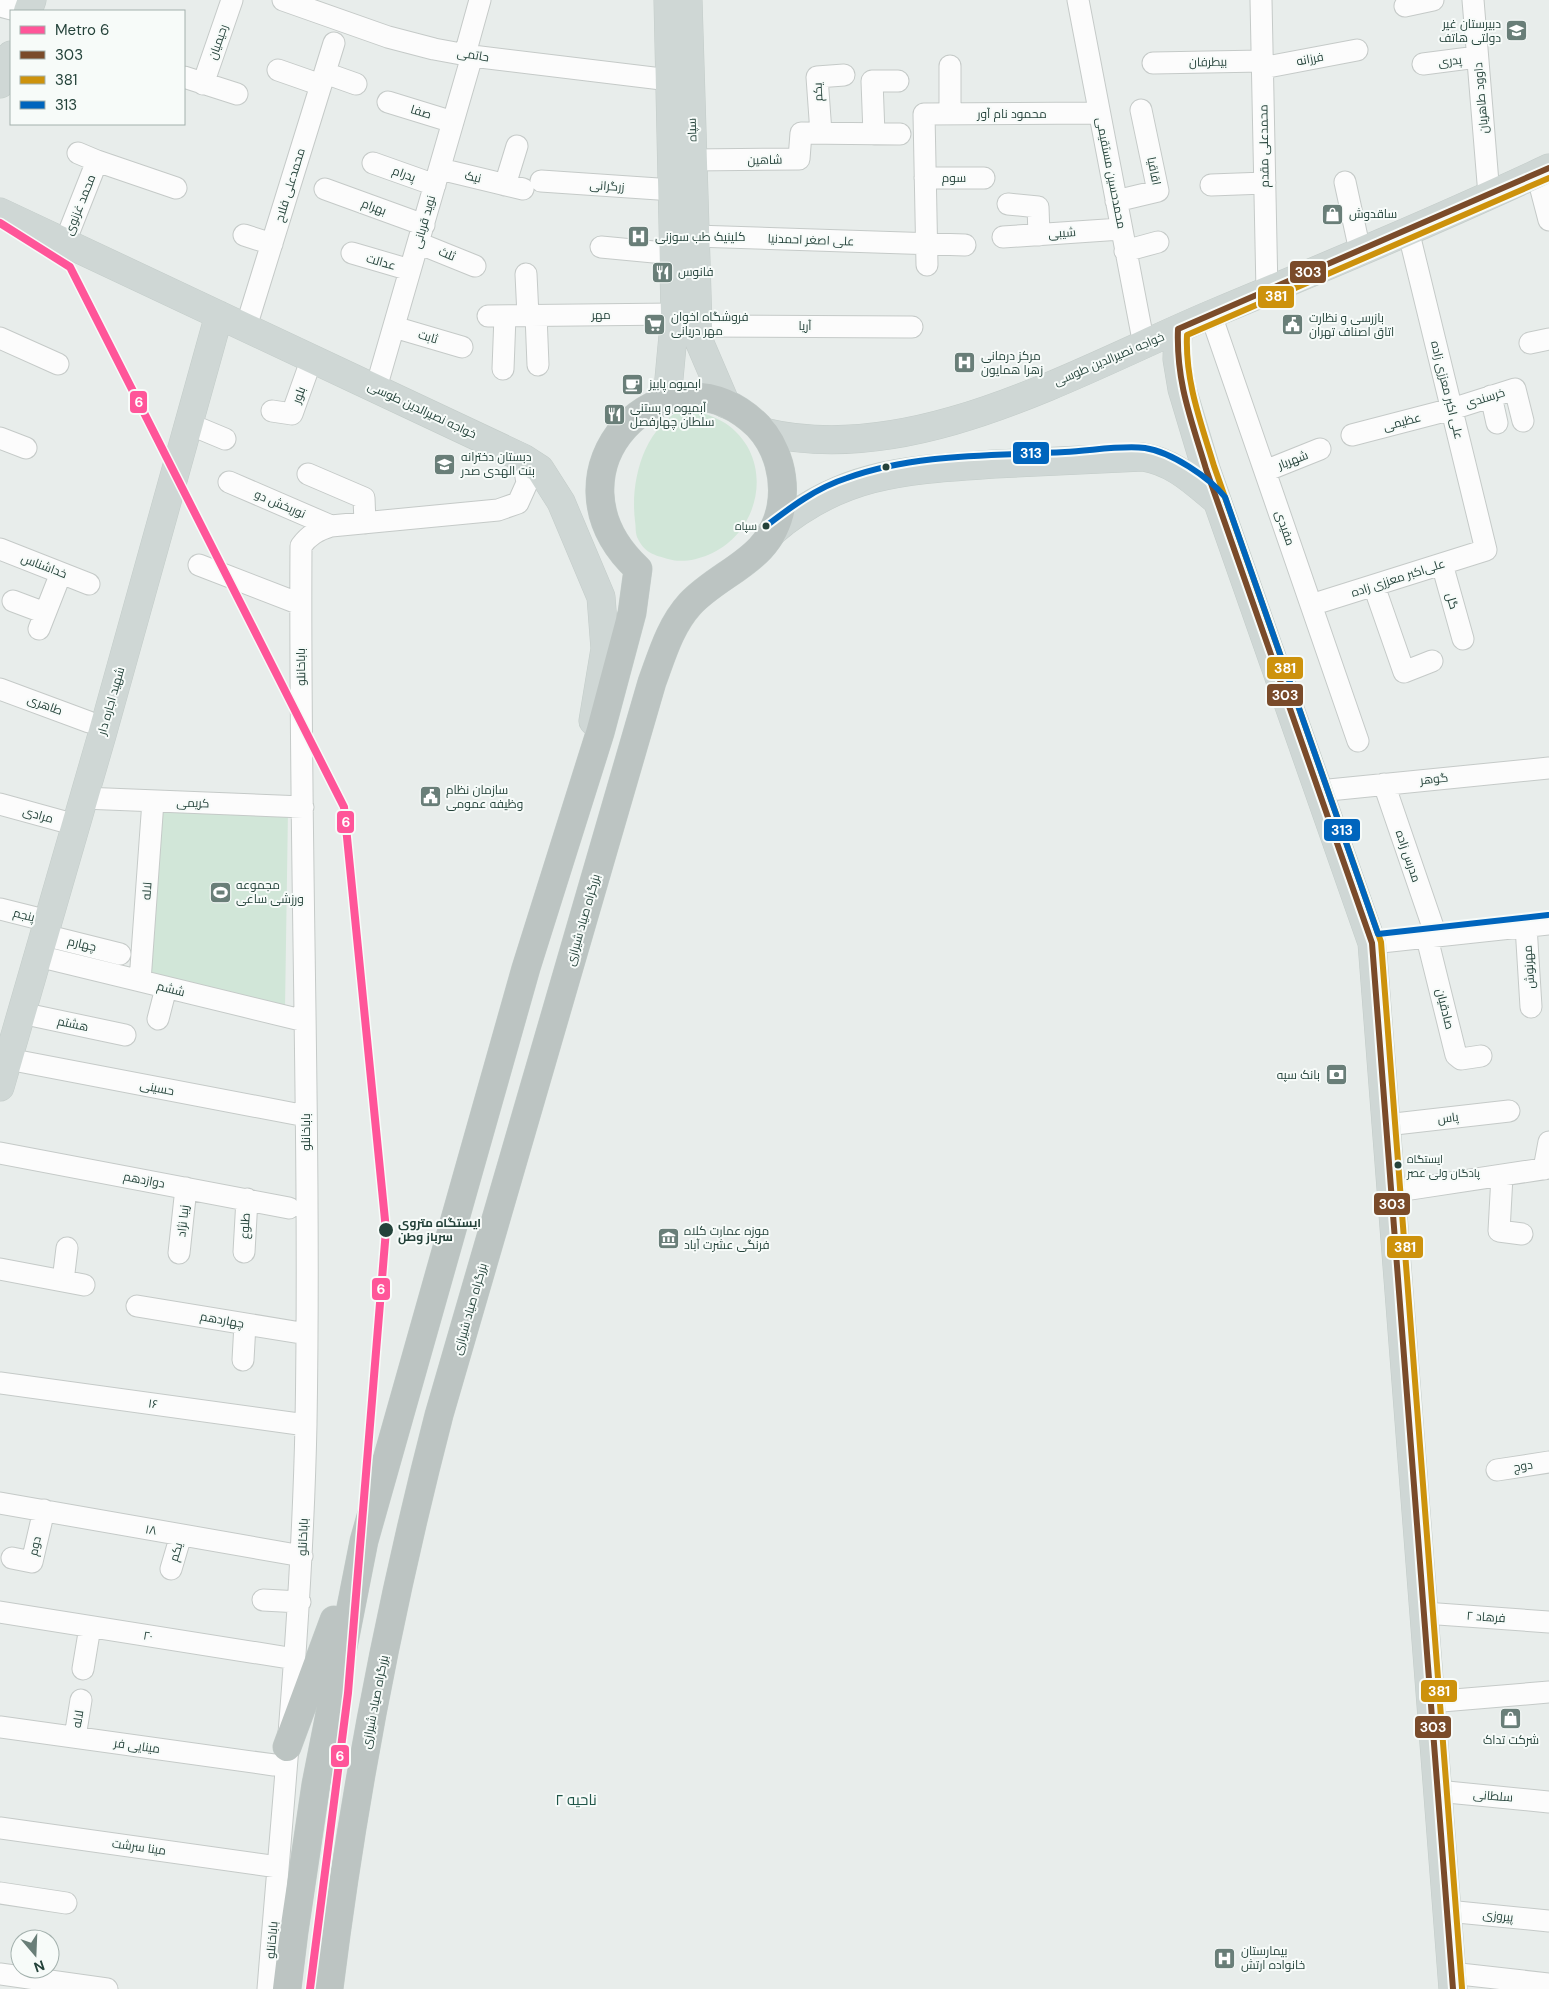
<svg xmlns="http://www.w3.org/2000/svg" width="1549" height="1989" font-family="'DM Sans',Cairo,sans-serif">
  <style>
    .green { fill: #d1e6d8 }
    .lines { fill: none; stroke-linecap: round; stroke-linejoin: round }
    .minor-casing { stroke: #c5cac8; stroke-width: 23 }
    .major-casing { stroke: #c3ccc9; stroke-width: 29 }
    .highway-casing { stroke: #c3ccc9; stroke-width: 29 }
    .minor { stroke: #fcfcfc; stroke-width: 21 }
    .major { stroke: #cfd7d5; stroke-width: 28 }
    .highway { stroke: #bcc4c2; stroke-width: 28 }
    .bus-1-casing { stroke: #f7fbf9; stroke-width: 10 }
    .bus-2-casing { stroke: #f7fbf9; stroke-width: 10 }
    .bus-3-casing { stroke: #f7fbf9; stroke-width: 10 }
    .bus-1 { stroke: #7a4b2a; stroke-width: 6 }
    .bus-2 { stroke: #cd920c; stroke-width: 6 }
    .bus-3 { stroke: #0065bd; stroke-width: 6 }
    .metro-1-casing { stroke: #f7fbf9; stroke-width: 11 }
    .metro-1 { stroke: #f59; stroke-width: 8 }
    .bus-dot { fill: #24423a; stroke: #f7fbf9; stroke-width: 2 }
    .labels { text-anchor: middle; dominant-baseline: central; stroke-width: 4; stroke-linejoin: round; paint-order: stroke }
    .bus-label { font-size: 11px; fill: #24423a; stroke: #f7fbf9; text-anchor: end }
    .poi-label { font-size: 12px; fill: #24423a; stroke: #f7fbf9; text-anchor: start }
    .street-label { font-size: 12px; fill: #24423a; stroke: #f7fbf9 }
    .stop-label { font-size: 12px; font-weight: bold; fill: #24423a; stroke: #f7fbf9; text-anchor: start }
    .quarter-label { font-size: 15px; fill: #1f5548; stroke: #f7fbf9 }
    .line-badge { stroke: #f7fbf9; stroke-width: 2 }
    .badge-label { font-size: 14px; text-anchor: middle; font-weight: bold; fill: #fff }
  </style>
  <rect width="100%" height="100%" fill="#e8edeb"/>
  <path class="green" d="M682 409C697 411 712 415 725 423 776 457 762 533 708 555 696 560 681 563 668 559 654 555 645 553 638 539 635 534 636 526 635 521 630 480 644 429 682 409Z
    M160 806 288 810 285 1009 147 974Z"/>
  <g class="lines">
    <defs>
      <path id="minor" d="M283 0 388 37 434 49 472 56 670 80
        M1078 0 1144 345
        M1261 0 1267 292
        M1473 0 1489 195
        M0 6 19 11
        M1405 6 1433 0
        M465 54 480 0
        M1153 63 1262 61
        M1423 64 1477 57
        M950 66V114
        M1262 68 1357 50
        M278 70 321 85
        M325 73 356 84
        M184 77 237 94
        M203 84 232 0
        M388 102 453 122
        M821 133 817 77 844 75
        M874 134 872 81H898
        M692 160 799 159 801 133 900 134
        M97 161 176 188
        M373 163 435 185
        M440 169 523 189
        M1537 174 1549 220
        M925 178H984
        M541 181 673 190
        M1345 182 1360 251
        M505 185 517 146
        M1211 185 1265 183
        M325 189 424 225
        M1116 201 1158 191 1141 110
        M1008 204 1038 207 1039 235
        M244 235 272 244
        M695 236 965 245
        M1003 237 1121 229
        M65 242 97 161 78 153
        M418 243 475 266
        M601 247 675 254
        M1125 251 1158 242
        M352 253 410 270
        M927 265 924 114 1099 113
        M526 274 528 316
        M536 315 538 365
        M1211 315 1358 741
        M488 316 675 314
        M698 326 912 327
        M246 327 334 43
        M394 327 462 347
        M0 338 58 364
        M1530 343 1549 339
        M503 369 505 316
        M376 388 472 56
        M1491 396 1497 423
        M272 411 292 414 312 358
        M189 424 225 439
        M1352 435 1452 409 1515 389 1523 421
        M0 438 26 448
        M1265 471 1320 449
        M308 474 364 498 365 523
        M229 482 331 526
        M0 549 89 584
        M1442 564 1463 639
        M199 565 300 604
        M1374 586 1404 672 1432 661
        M13 601 45 613
        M1311 605 1486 550 1408 230
        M39 629 61 573
        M0 689 89 722
        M1384 784 1433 927
        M1319 791 1549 768
        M83 798 303 807
        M0 804 76 825
        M0 909 48 921
        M1526 926 1531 1007
        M44 935 120 954
        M1427 938 1456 1055 1461 1059 1481 1056
        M1372 943 1549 924
        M38 956 305 1021
        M140 981 153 801
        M21 1013 125 1035
        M158 1019 166 988
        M8 1059 306 1116
        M1386 1125 1509 1111
        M0 1153 289 1208
        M1544 1169 1549 1142
        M1502 1176 1499 1231 1522 1234
        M1391 1192 1549 1168
        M244 1252 247 1199
        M179 1253 186 1188
        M0 1269 84 1285
        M63 1281 67 1248
        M137 1306 307 1334
        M243 1360 245 1324
        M0 1383 306 1425
        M1497 1470 1549 1462
        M0 1503 302 1556
        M12 1558 32 1562 44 1510
        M171 1569 181 1535
        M263 1600 300 1602
        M0 1612 295 1659
        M1424 1613 1549 1622
        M83 1669 90 1627
        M1430 1702 1549 1692
        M0 1727 274 1765
        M75 1737 81 1700
        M1437 1791 1549 1802
        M0 1828 278 1867
        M0 1893 66 1903
        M1447 1911 1549 1921
        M1451 1973 1549 1984
        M0 1974 107 1989
        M268 1989C283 1801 302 1613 306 1424 311 1132 299 839 301 546 309 535 318 530 331 526L498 510 518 503 527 483 523 458"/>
      <path id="major" d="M688 0 698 326 699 341 726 404
        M28 11 32 0
        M0 84 11 55
        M0 212 523 458 540 469 561 502 601 597 605 649 593 721
        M1178 329 1177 359 1182 389 1206 469 1372 943 1453 1989
        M667 400 675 314 668 0
        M764 432C913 468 1077 371 1212 314 1325 267 1438 220 1549 168
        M771 533C841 472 906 470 995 464 1044 462 1094 459 1143 457 1174 462 1194 482 1217 501
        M0 1087 102 735 219 315"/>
      <path id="highway" d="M287 1747 334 1620
        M287 1989 294 1932 316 1784 364 1541 526 968 600 733 632 613 638 569C534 472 666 336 758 426 778 447 786 479 781 507 771 561 722 570 690 604 670 626 662 655 652 682L439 1415C390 1604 353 1796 329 1989"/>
    </defs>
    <use href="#minor" class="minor-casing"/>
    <use href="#major" class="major-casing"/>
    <use href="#highway" class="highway-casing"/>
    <use href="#minor" class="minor"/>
    <use href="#major" class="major"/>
    <use href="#highway" class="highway"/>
    <defs>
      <path id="bus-1" d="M1453 1989 1372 943 1206 469C1191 419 1176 382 1178 329L1549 168"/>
      <path id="bus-2" d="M1462 1988 1381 942 1214 466C1201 423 1185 381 1187 335L1549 178"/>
      <path id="bus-3" d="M766 526C791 507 816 488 847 478 916 453 993 456 1065 452 1090 451 1121 445 1145 448 1171 452 1209 477 1225 497L1378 934 1548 915"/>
    </defs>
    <use href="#bus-1" class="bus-1-casing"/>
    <use href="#bus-2" class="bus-2-casing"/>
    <use href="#bus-3" class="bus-3-casing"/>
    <use href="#bus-1" class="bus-1"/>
    <use href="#bus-2" class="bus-2"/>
    <use href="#bus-3" class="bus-3"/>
    <defs>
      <path id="metro-1" d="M0 223 70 267 344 807 386 1230 348 1693 310 1989"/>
    </defs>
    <use href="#metro-1" class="metro-1-casing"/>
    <use href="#metro-1" class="metro-1"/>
  </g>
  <defs>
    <symbol id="school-square" viewBox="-11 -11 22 22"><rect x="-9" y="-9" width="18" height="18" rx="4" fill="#697e78" stroke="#f7fbf9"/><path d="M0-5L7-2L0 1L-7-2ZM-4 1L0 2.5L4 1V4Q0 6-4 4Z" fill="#fff"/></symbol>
    <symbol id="shop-square" viewBox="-11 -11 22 22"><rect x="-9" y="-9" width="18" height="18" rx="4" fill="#697e78" stroke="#f7fbf9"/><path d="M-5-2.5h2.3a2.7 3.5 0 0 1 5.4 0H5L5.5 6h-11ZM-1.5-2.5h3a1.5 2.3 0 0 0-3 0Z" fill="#fff"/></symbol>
    <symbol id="hospital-square" viewBox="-11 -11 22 22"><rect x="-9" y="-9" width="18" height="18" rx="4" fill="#697e78" stroke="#f7fbf9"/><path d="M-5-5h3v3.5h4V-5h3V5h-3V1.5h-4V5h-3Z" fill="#fff"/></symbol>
    <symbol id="restaurant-square" viewBox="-11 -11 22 22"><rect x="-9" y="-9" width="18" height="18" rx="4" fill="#697e78" stroke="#f7fbf9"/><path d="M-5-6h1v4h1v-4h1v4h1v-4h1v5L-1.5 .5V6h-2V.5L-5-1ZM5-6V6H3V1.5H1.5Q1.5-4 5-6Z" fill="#fff"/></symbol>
    <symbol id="supermarket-square" viewBox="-11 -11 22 22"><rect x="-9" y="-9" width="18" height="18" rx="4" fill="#697e78" stroke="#f7fbf9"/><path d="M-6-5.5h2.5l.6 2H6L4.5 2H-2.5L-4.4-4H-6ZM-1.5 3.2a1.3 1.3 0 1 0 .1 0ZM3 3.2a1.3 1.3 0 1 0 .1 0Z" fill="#fff"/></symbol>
    <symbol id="civic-square" viewBox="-11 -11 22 22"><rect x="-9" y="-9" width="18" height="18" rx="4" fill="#697e78" stroke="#f7fbf9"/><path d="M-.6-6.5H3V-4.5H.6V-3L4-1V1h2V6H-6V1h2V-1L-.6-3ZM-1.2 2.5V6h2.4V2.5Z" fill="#fff"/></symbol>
    <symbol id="cafe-square" viewBox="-11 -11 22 22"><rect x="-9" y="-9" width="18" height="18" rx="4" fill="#697e78" stroke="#f7fbf9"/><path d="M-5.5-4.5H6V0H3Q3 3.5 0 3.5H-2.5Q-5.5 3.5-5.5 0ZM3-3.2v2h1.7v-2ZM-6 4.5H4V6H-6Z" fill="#fff"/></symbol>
    <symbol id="stadium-square" viewBox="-11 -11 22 22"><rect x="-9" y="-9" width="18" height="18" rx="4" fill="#697e78" stroke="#f7fbf9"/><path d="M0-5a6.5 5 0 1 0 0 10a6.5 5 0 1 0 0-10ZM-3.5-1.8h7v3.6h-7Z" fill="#fff"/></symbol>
    <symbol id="bank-square" viewBox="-11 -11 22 22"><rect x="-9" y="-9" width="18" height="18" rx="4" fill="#697e78" stroke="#f7fbf9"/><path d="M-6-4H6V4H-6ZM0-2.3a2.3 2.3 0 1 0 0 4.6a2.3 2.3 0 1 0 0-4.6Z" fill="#fff"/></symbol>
    <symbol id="museum-square" viewBox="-11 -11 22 22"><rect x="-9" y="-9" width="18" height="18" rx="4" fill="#697e78" stroke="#f7fbf9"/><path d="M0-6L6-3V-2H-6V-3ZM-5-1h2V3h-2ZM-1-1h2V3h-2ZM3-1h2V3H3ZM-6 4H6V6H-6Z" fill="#fff"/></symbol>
  </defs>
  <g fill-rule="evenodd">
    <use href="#school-square" x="1504" y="18" width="25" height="25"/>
    <use href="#shop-square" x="1320" y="202" width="25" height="25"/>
    <use href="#hospital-square" x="626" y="224" width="25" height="25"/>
    <use href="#restaurant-square" x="650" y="260" width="25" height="25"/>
    <use href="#supermarket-square" x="642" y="312" width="25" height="25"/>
    <use href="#civic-square" x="1280" y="312" width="25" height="25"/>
    <use href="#hospital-square" x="952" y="350" width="25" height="25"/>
    <use href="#cafe-square" x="620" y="372" width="25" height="25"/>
    <use href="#restaurant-square" x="602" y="402" width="25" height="25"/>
    <use href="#school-square" x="432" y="452" width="25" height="25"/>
    <use href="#civic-square" x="418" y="784" width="25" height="25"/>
    <use href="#stadium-square" x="208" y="880" width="25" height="25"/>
    <use href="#bank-square" x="1324" y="1062" width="25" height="25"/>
    <use href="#museum-square" x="656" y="1226" width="25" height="25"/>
    <use href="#shop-square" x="1498" y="1706" width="25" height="25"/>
    <use href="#hospital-square" x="1212" y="1946" width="25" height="25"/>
  </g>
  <g class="bus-dot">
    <circle cx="886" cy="467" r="4.5"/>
    <circle cx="766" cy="526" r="4.5"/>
    <circle cx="1398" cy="1165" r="4.5"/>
    <circle cx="386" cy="1230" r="8"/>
  </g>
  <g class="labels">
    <g class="bus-label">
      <text x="757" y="526">سپاه</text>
      <text x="1407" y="1159" text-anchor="start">ایستگاه<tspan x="1407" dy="14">پادگان ولی عصر</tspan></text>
    </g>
    <g class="poi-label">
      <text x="1501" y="24" text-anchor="end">دبیرستان غیر<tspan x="1501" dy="14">دولتی هاتف</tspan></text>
      <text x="1349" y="214">ساقدوش</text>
      <text x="655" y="237">کلینیک طب سوزنی</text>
      <text x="678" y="272">فانوس</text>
      <text x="671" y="317">فروشگاه اخوان<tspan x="671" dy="14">مهر دریانی</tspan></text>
      <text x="1309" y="318">بازرسی و نظارت<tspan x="1309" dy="14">اتاق اصناف تهران</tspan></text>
      <text x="981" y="356">مرکز درمانی<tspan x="981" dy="14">زهرا همایون</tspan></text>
      <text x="649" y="384">ابمیوه پابیز</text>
      <text x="630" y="408">آبمیوه و بستنی<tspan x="630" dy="14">سلطان چهارفصل</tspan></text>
      <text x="461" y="457">دبستان دخترانه<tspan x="461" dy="14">بنت الهدی صدر</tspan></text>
      <text x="446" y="790">سازمان نظام<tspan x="446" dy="14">وظیفه عمومی</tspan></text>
      <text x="236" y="885">مجموعه<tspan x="236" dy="14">ورزشی ساعی</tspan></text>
      <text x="1320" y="1075" text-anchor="end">بانک سپه</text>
      <text x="684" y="1231">موزه عمارت کلاه<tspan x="684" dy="14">فرنگی عشرت آباد</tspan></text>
      <text x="1511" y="1740" text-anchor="middle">شرکت تداک</text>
      <text x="1241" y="1951">بیمارستان<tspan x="1241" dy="14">خانواده ارتش</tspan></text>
    </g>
    <g class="street-label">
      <text transform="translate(218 42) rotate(-71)">رحیمیان</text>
      <text transform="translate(473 55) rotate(9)">حاتمی</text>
      <text transform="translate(1310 59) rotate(-11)">فرزانه</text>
      <text transform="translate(1450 61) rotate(-7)">پدری</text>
      <text transform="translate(1208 62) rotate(-1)">بیطرفان</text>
      <text transform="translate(818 92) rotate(-93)">یکم</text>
      <text transform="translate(1481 98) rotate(-95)">داوود طاهریان</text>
      <text transform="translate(421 112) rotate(17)">صفا</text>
      <text x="1012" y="114">محمود نام آور</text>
      <text transform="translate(692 130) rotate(-92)">سپاه</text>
      <text transform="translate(1264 146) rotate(-91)">محمدعلی مقدم</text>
      <text transform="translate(765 160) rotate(-1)">شاهین</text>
      <text transform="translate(1154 171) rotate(79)">اقاقیا</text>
      <text transform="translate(1111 173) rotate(79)">محمدحسین مستقیمی</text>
      <text transform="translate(404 174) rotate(20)">پدرام</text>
      <text transform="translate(473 177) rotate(13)">نیک</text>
      <text x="954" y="178">سوم</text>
      <text transform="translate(290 185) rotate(-73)">محمدعلی فلاح</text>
      <text transform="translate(607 186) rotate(4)">زرگرانی</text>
      <text transform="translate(80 205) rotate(-68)">محمد غزنوی</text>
      <text transform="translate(374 207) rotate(20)">بهرام</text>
      <text transform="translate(424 222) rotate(-74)">نوید قربانی</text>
      <text transform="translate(1062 233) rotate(-4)">شیبی</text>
      <text transform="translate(811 240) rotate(2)">علی اصغر احمدنیا</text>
      <text transform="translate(447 254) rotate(22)">ثلث</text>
      <text transform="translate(381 262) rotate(16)">عدالت</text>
      <text transform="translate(601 315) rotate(-1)">مهر</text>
      <text x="805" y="326">آریا</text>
      <text transform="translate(428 337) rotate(16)">ثابت</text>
      <text transform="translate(1109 359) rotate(-23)">خواجه نصیرالدین طوسی</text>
      <text transform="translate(1447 390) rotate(76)">علی اکبر معززی زاده</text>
      <text transform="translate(299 395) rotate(-70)">بلور</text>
      <text transform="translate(1485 398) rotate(-17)">خرسندی</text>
      <text transform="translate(422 410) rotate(25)">خواجه نصیرالدین طوسی</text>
      <text transform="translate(1402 422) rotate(-15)">عظیمی</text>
      <text transform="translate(1293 460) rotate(-21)">شهریار</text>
      <text transform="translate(280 504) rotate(23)">نوربخش دو</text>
      <text transform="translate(1285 528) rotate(71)">مفیدی</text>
      <text transform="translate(44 566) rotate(21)">خداشناس</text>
      <text transform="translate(1398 578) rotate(-18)">علی‌اکبر معززی زاده</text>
      <text transform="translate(1452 601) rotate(74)">گل</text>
      <text transform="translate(301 667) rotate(-91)">باباخانلو</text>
      <text transform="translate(111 701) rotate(-74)">شهید اجاره دار</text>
      <text transform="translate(45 705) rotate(20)">طاهری</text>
      <text transform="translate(1434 779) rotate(-6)">گوهر</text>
      <text transform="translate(193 803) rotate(2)">کریمی</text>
      <text transform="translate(38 815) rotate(16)">مرادی</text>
      <text transform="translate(1408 856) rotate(71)">مدرس زاده</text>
      <text transform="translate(147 891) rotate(-86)">لاله</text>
      <text transform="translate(24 915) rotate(14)">پنجم</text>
      <text transform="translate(583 920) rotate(-74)">بزرگراه صیاد شیرازی</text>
      <text transform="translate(82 944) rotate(13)">چهارم</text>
      <text transform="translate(1529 967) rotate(-94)">مهرنوش</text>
      <text transform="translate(171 989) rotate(14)">ششم</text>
      <text transform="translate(1445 1009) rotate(76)">صادقیان</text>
      <text transform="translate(73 1024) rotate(12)">هشتم</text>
      <text transform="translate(157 1088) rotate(11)">حسینی</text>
      <text transform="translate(1448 1118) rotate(-7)">پاس</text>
      <text transform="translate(306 1132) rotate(-90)">باباخانلو</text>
      <text transform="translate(144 1180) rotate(11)">دوازدهم</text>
      <text transform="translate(183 1221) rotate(-84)">زیبا نژاد</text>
      <text transform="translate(245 1226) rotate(-87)">طلوع</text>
      <text transform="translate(470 1309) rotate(-74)">بزرگراه صیاد شیرازی</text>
      <text transform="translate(222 1320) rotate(10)">چهاردهم</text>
      <text transform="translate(153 1404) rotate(8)">۱۶</text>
      <text transform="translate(1523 1466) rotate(-9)">دوج</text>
      <text transform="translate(151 1530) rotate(10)">۱۸</text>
      <text transform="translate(303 1537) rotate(-88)">باباخانلو</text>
      <text transform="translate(35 1546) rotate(-77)">دوم</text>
      <text transform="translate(176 1552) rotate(-74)">یکم</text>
      <text transform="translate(1486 1617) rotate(4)">فرهاد ۲</text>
      <text transform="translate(148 1636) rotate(9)">۲۰</text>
      <text transform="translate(375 1702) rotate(-79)">بزرگراه صیاد شیرازی</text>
      <text transform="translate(78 1719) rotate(-81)">لاله</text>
      <text transform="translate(137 1746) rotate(8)">مینایی فر</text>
      <text transform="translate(1493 1796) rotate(5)">سلطانی</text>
      <text transform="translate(139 1847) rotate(8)">مینا سرشت</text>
      <text transform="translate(1498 1916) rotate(6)">پیروزی</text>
      <text transform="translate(272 1940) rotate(-85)">باباخانلو</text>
    </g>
    <g class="stop-label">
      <text x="398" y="1223">ایستگاه متروی<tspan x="398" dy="14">سرباز وطن</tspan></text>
    </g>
    <g class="quarter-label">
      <text x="576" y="1800">ناحیه ۲</text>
    </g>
  </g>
  <g class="line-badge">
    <rect x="1289" y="260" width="38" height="24" rx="5" fill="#7a4b2a"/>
    <rect x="1257" y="285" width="38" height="24" rx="5" fill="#cd920c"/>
    <rect x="129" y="390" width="19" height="24" rx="5" fill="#f59"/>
    <rect x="1012" y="441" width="38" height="24" rx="5" fill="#0065bd"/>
    <rect x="1266" y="656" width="38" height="24" rx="5" fill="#cd920c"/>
    <rect x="1266" y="683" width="38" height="24" rx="5" fill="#7a4b2a"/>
    <rect x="336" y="810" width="19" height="24" rx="5" fill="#f59"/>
    <rect x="1323" y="818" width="38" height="24" rx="5" fill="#0065bd"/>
    <rect x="1373" y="1192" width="38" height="24" rx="5" fill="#7a4b2a"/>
    <rect x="1386" y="1235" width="38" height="24" rx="5" fill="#cd920c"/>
    <rect x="371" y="1277" width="20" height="24" rx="5" fill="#f59"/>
    <rect x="1420" y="1679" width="38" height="24" rx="5" fill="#cd920c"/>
    <rect x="1414" y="1715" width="38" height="24" rx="5" fill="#7a4b2a"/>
    <rect x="330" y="1744" width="20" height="24" rx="5" fill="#f59"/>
  </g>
  <g class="badge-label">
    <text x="1308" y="277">303</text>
    <text x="1276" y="301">381</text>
    <text x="139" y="407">6</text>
    <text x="1031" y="458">313</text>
    <text x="1285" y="673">381</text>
    <text x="1285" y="700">303</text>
    <text x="346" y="827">6</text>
    <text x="1342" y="835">313</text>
    <text x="1392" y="1209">303</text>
    <text x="1405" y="1252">381</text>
    <text x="381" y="1294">6</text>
    <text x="1439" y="1696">381</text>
    <text x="1433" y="1732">303</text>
    <text x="340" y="1761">6</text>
  </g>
  <rect x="10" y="10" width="175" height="115" fill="#f7fbf9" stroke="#a3b1ad"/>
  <rect x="20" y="26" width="25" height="8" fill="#ff5599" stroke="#a3b1ad"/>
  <text x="55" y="35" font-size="15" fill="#24423a">Metro 6</text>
  <rect x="20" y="51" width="25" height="8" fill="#7a4b2a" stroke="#a3b1ad"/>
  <text x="55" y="60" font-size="15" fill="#24423a">303</text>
  <rect x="20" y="76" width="25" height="8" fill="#cd920c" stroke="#a3b1ad"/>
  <text x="55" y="85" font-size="15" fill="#24423a">381</text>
  <rect x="20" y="101" width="25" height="8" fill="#0065bd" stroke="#a3b1ad"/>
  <text x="55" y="110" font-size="15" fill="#24423a">313</text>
  <g transform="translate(35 1954) rotate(161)"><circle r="24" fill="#f7fbf9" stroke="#a3b1ad"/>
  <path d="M0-4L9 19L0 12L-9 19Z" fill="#697e78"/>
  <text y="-8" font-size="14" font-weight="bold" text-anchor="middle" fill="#24423a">N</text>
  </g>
</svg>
